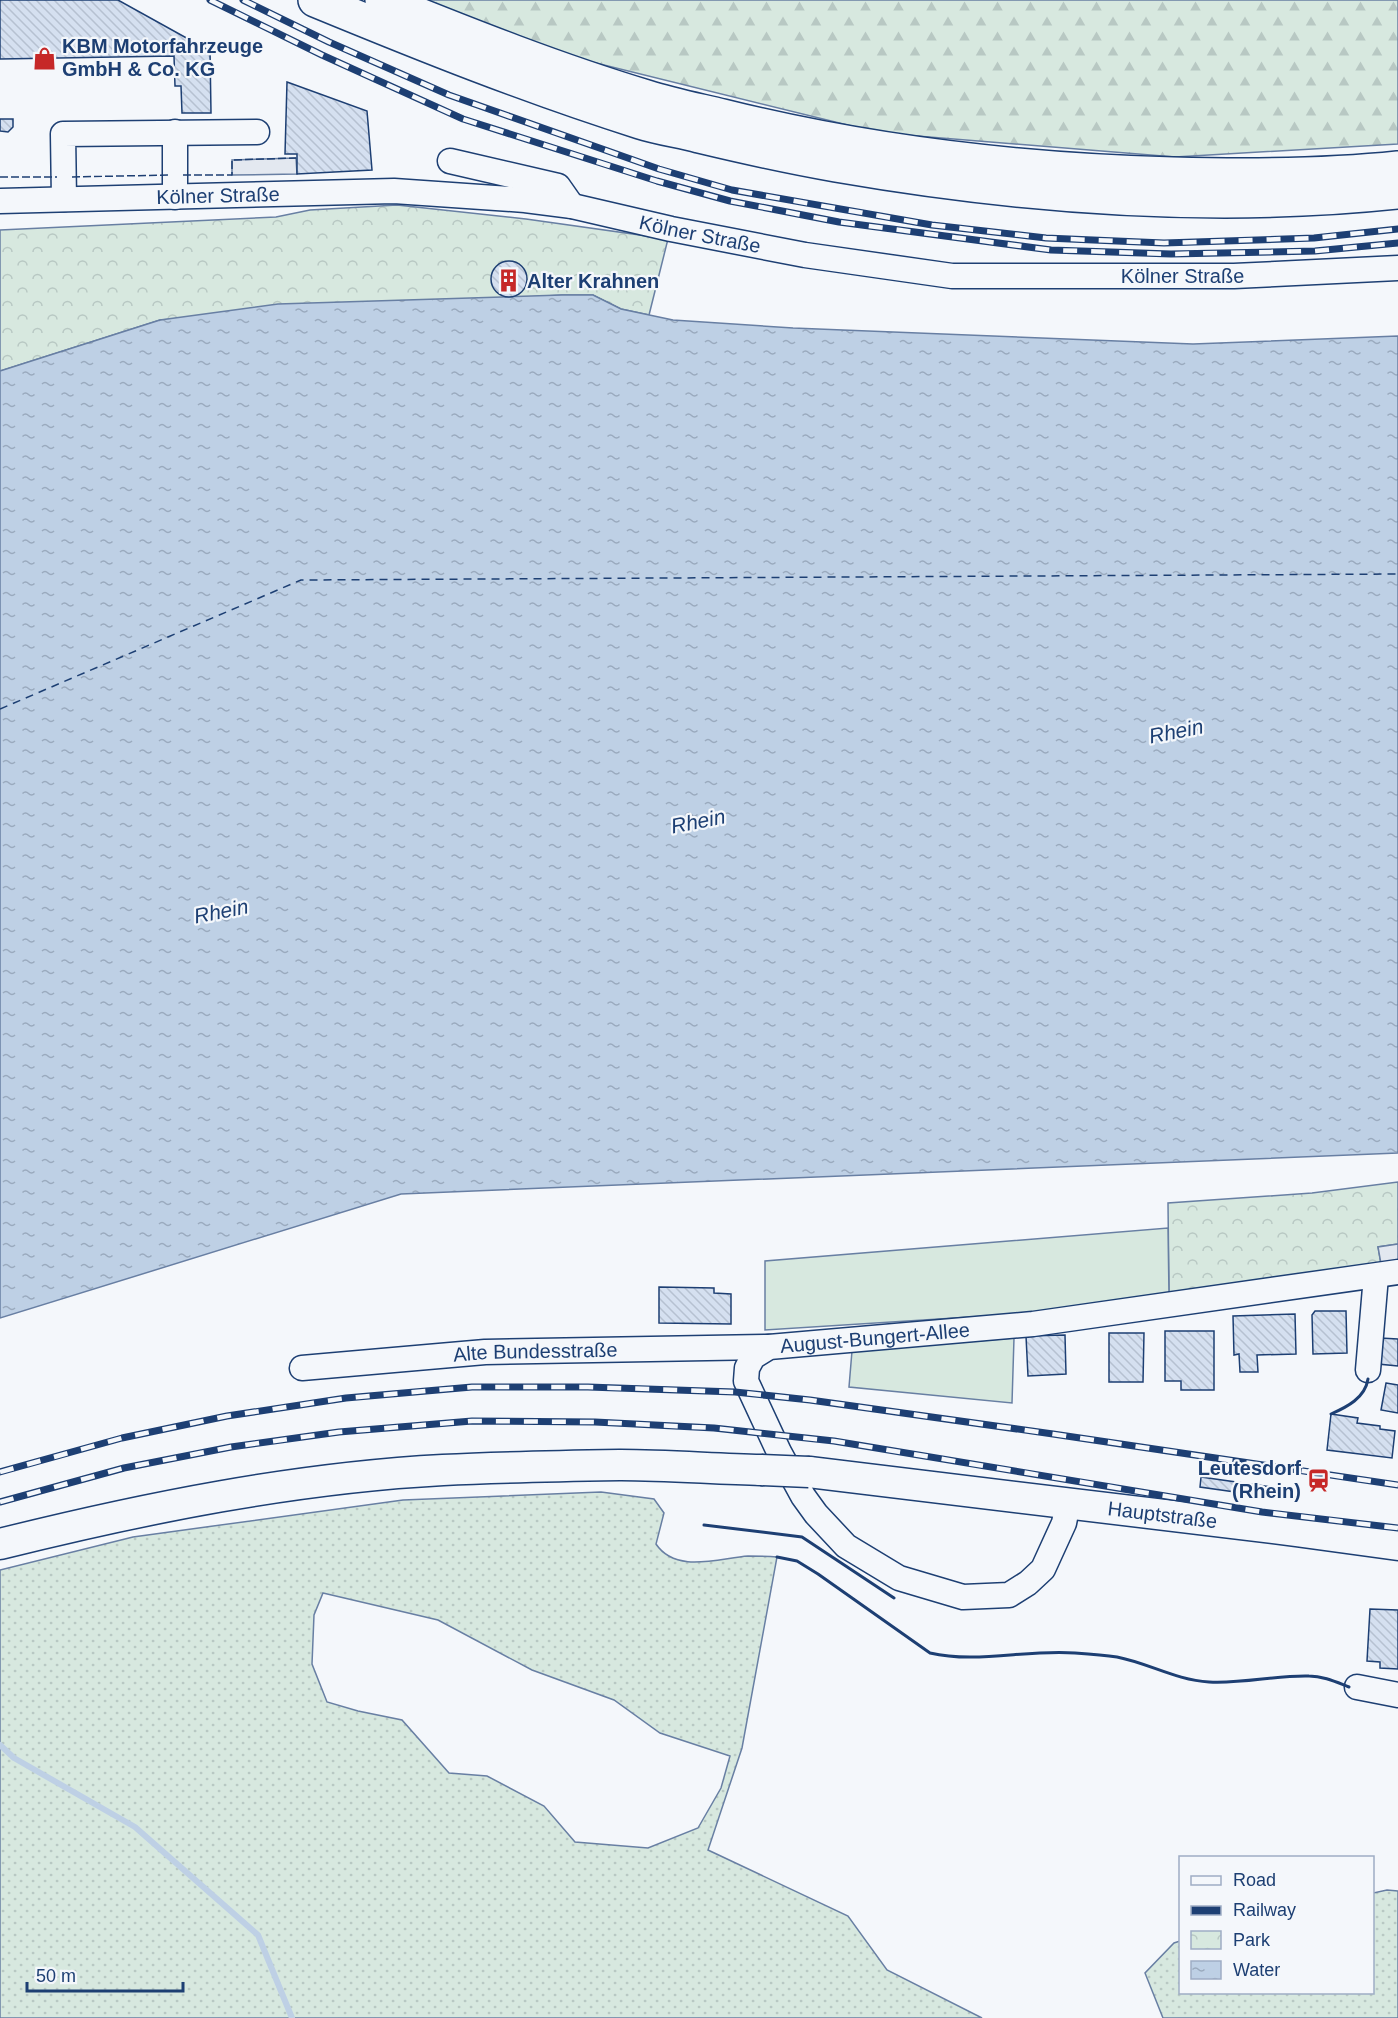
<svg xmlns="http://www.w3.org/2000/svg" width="1398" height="2018" font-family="Arial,sans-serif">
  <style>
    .grass { fill: url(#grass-dots); stroke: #687fa3; stroke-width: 1.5; fill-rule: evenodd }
    .forest { fill: url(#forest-firs); stroke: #687fa3; stroke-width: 1.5 }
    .park { fill: url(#park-crowns); stroke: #687fa3; stroke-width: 1.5 }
    .garden { fill: #d7e8df; stroke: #687fa3; stroke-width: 1.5 }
    .parking { fill: #e3e8f0; stroke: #687fa3; stroke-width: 1.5 }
    .water { fill: url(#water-ripples); stroke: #687fa3; stroke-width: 1.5 }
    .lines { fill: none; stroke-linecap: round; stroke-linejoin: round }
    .stream { stroke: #bed0e5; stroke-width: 6 }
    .ferry { stroke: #1d3f73; stroke-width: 1.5; stroke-dasharray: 8 6; stroke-linecap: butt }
    .building { fill: url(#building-back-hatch); stroke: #1d3f73; stroke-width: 1.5 }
    .minor-casing { stroke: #1d3f73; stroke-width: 27 }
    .major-casing { stroke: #1d3f73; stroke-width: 33 }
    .highway-casing { stroke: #1d3f73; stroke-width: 36 }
    .minor { stroke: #f4f7fb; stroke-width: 24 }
    .major { stroke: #f4f7fb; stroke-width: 30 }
    .highway { stroke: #f4f7fb; stroke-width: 33 }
    .rail-casing { stroke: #1d3f73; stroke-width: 7 }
    .rail { stroke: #f4f7fb; stroke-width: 4.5; stroke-dasharray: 14; stroke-linecap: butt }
    .major-bridge-casing { stroke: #1d3f73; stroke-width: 33; stroke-linecap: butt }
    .major-bridge { stroke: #f4f7fb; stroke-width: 30 }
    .fence { stroke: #1d3f73; stroke-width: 1.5; stroke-dasharray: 8 3; stroke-linecap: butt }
    .wall { stroke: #1d3f73; stroke-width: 3 }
    .labels { text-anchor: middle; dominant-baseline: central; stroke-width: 4.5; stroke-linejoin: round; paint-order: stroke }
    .poi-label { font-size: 20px; font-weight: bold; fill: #1d3f73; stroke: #f4f7fb; text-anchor: start }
    .street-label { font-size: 20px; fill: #1d3f73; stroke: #f4f7fb }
    .water-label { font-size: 21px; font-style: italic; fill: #1d3f73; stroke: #f4f7fb }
  </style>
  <defs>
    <pattern id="grass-dots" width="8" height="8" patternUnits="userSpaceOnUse" patternTransform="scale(1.5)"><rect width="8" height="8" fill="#d7e8df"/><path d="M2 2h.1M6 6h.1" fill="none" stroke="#b8c8c3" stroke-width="1.8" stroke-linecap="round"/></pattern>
    <pattern id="forest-firs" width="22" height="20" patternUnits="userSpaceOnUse" patternTransform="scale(1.5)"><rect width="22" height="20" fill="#d7e8df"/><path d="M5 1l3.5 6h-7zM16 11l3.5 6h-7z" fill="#b8c8c3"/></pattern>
    <pattern id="park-crowns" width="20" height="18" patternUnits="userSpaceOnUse" patternTransform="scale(1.5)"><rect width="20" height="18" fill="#d7e8df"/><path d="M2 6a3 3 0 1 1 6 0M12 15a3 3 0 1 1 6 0" fill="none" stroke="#b8c8c3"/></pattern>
    <pattern id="water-ripples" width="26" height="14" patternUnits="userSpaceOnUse" patternTransform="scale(1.5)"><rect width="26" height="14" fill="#bed0e5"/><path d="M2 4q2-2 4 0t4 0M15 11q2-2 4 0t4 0" fill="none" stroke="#9aaabe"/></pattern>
    <pattern id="building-back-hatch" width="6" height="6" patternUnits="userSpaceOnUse" patternTransform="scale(1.5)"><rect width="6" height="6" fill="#d5e0f0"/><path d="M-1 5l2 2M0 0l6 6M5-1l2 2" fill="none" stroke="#b6c1d1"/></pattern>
  </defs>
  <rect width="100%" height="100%" fill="#f4f7fb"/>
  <path class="grass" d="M601 1492 654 1499 664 1513 656 1544C676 1574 719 1558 748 1556 758 1556 767 1556 777 1557L742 1748 708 1850 848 1916 887 1970 982 2018H0V1570L133 1537 403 1500ZM323 1593 438 1620 532 1670 614 1700 660 1733 730 1756 721 1788 698 1828 648 1848 575 1842 544 1806 487 1776 449 1773 402 1720 358 1711 327 1702 312 1664 314 1615Z
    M1387 1890 1398 1891V2018H1163L1145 1973 1174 1943 1180 1941V1992H1372L1373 1893Z"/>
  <path class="forest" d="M420 0H1398V144L1175 157 880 133 531 47Z"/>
  <path class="park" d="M397 205 526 219 668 239 649 315 621 309 593 295H562L160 320 0 371V230L276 217 310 210Z
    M1398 1182V1244L1378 1247 1381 1264 1169 1294 1168 1203 1312 1193Z"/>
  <path class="garden" d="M1168 1228 1169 1294 1034 1313 765 1330V1261Z
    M1014 1338 1012 1403 849 1387 852 1351Z"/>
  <path class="parking" d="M296 158 297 174 232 175V160Z
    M1398 1244V1272L1383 1275 1378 1247Z"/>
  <path class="water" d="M562 295H593L621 309 673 320 793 328 1193 344 1398 336V1153L401 1194 0 1318V371L160 320 278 304Z"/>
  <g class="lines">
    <path class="stream" d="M0 1745 14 1758 135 1827 258 1935 292 2018"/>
    <path class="ferry" d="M0 709 301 580 1398 574"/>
  </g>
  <path class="building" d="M0 0H118L210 51 211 113H182L181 86H175L174 56 0 59Z
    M287 82 367 111 372 170 297 174V154H285Z
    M0 119H13V127L8 132 0 131Z
    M491 279a18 18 0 1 1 36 0a18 18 0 1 1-36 0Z
    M659 1287 714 1288V1293L731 1294V1324L659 1323Z
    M1315 1311H1346L1347 1353 1313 1354 1312 1315Z
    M1295 1314 1296 1354 1257 1355 1258 1372H1240L1239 1354 1234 1355 1233 1316Z
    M1165 1331H1214V1390H1181V1381H1165Z
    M1109 1333H1144L1143 1382H1109Z
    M1065 1335 1066 1374 1028 1376 1026 1336Z
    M1380 1338 1398 1339V1366L1378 1364Z
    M1386 1383 1398 1385V1413L1381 1410Z
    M1331 1414 1358 1418 1357 1423 1380 1426V1429L1395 1431 1392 1458 1327 1450Z
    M1201 1477 1271 1487 1270 1497 1200 1487Z
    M1370 1609 1398 1610V1669L1380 1668V1662L1367 1661Z"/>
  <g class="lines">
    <defs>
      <g id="minor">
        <path d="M450 161 558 186 572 206"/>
        <path d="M175 197V132"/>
        <path d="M64 199 63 134 257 132"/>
        <path id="s1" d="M0 201 394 191 525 200 572 206 671 229 805 255 952 276H1234L1398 268"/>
        <path id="s2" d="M302 1368 485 1352 769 1347"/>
        <path d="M1368 1370 1376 1276"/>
        <path id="s3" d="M1068 1503 1064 1523 1043 1569 1028 1583 1009 1595 963 1597 899 1578 846 1546 816 1514 803 1496 779 1452 746 1381 747 1368 753 1357 769 1347 1033 1324 1398 1272"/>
        <path d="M1357 1687 1398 1695"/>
      </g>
      <g id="major">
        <path id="s4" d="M809 1472 1297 1531 1398 1545"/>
        <path d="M0 1544C145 1508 294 1478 443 1470 502 1467 562 1466 621 1465 667 1465 715 1469 761 1470"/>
      </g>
      <path id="highway" d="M315 0C422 44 529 87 640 122 659 128 680 131 699 136 745 147 790 157 836 165 1021 197 1211 212 1398 192
        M382 0C469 35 557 70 647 97 672 105 698 110 723 116 871 153 1021 170 1173 174 1248 176 1324 176 1398 168"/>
    </defs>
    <use href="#minor" class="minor-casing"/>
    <use href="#major" class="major-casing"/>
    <use href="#highway" class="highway-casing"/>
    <use href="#minor" class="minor"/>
    <use href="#major" class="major"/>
    <use href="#highway" class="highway"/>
    <defs>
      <path id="rail" d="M210 0 322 55 463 119 657 181 730 201 839 222 1051 250 1171 254 1315 251 1398 243
        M243 0 329 42 449 95 659 169 732 190 932 225 1046 238 1164 243 1314 238 1398 229
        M0 1472 122 1438 227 1416 346 1398 472 1387H588L735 1392 810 1400 1053 1434 1398 1485
        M0 1502 124 1468 231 1447 339 1432 472 1421 595 1422 714 1428 834 1441 1262 1512 1398 1528"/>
    </defs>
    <use href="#rail" class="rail-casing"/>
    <use href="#rail" class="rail"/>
    <defs>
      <path id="major-bridge" d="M761 1470 809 1472"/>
    </defs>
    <use href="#major-bridge" class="major-bridge-casing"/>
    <use href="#major-bridge" class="major-bridge"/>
    <path class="fence" d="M183 175H232V160L296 158
      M0 177H57
      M72 177 168 175"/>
    <path class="wall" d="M1331 1414C1347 1407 1365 1398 1368 1379
      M704 1525 802 1537 894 1598
      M777 1557 797 1561 818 1574 930 1653C977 1664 1027 1649 1075 1653 1089 1654 1103 1655 1117 1657 1148 1663 1176 1680 1209 1682 1243 1684 1276 1675 1309 1676 1323 1676 1336 1682 1349 1687"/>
  </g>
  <defs>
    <symbol id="shop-bare" viewBox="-9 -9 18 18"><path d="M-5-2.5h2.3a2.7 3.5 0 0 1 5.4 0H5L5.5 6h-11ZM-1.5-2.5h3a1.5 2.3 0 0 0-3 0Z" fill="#c62828" stroke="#f4f7fb" stroke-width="2.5" paint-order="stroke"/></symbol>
    <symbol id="building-bare" viewBox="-9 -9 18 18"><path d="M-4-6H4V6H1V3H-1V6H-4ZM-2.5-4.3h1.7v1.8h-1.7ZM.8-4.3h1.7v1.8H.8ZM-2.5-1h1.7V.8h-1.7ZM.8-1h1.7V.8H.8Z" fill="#c62828" stroke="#f4f7fb" stroke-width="2.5" paint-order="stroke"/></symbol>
    <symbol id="station-bare" viewBox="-9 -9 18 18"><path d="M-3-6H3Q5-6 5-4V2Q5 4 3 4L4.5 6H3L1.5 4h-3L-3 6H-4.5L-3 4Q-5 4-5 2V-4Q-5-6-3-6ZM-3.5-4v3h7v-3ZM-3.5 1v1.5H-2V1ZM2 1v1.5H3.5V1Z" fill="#c62828" stroke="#f4f7fb" stroke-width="2.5" paint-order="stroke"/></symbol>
  </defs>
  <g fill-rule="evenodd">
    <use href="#shop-bare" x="28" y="42" width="33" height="33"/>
    <use href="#building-bare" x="492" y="264" width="33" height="33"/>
    <use href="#station-bare" x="1302" y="1464" width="33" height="33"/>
  </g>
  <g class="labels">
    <g class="poi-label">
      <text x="62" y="46">KBM Motorfahrzeuge<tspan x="62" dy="23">GmbH &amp; Co. KG</tspan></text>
      <text x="527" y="281">Alter Krahnen</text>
      <text x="1301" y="1468" text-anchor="end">Leutesdorf<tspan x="1301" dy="23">(Rhein)</tspan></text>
    </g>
    <g class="street-label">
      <text stroke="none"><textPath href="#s1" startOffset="218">Kölner Straße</textPath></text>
      <text stroke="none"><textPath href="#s1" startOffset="704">Kölner Straße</textPath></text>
      <text stroke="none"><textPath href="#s1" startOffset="1190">Kölner Straße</textPath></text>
      <text stroke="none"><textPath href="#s3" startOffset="634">August-Bungert-Allee</textPath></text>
      <text stroke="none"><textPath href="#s2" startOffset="234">Alte Bundesstraße</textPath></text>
      <text stroke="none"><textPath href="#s4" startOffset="356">Hauptstraße</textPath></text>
    </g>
    <g class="water-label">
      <text transform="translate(1176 731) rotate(-11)">Rhein</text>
      <text transform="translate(698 821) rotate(-11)">Rhein</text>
      <text transform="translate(221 911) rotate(-11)">Rhein</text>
    </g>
  </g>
  <rect x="1179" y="1856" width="195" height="138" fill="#f4f7fb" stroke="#9eadc5" stroke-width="1.5"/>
  <rect x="1191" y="1876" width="30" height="9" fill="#f4f7fb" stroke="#9eadc5" stroke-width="1.5"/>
  <text x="1233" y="1886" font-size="18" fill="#1d3f73">Road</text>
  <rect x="1191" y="1906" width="30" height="9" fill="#1d3f73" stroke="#9eadc5" stroke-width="1.5"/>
  <text x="1233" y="1916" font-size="18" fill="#1d3f73">Railway</text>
  <rect x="1191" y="1931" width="30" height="18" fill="url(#park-crowns)" stroke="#9eadc5" stroke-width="1.5"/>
  <text x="1233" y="1946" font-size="18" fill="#1d3f73">Park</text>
  <rect x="1191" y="1961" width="30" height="18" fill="url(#water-ripples)" stroke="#9eadc5" stroke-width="1.5"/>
  <text x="1233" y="1976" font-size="18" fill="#1d3f73">Water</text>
  <path d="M27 1982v9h156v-9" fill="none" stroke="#1d3f73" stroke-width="3"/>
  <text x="36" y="1982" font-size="18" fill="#1d3f73" stroke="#f4f7fb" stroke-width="4.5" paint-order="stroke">50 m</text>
</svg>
